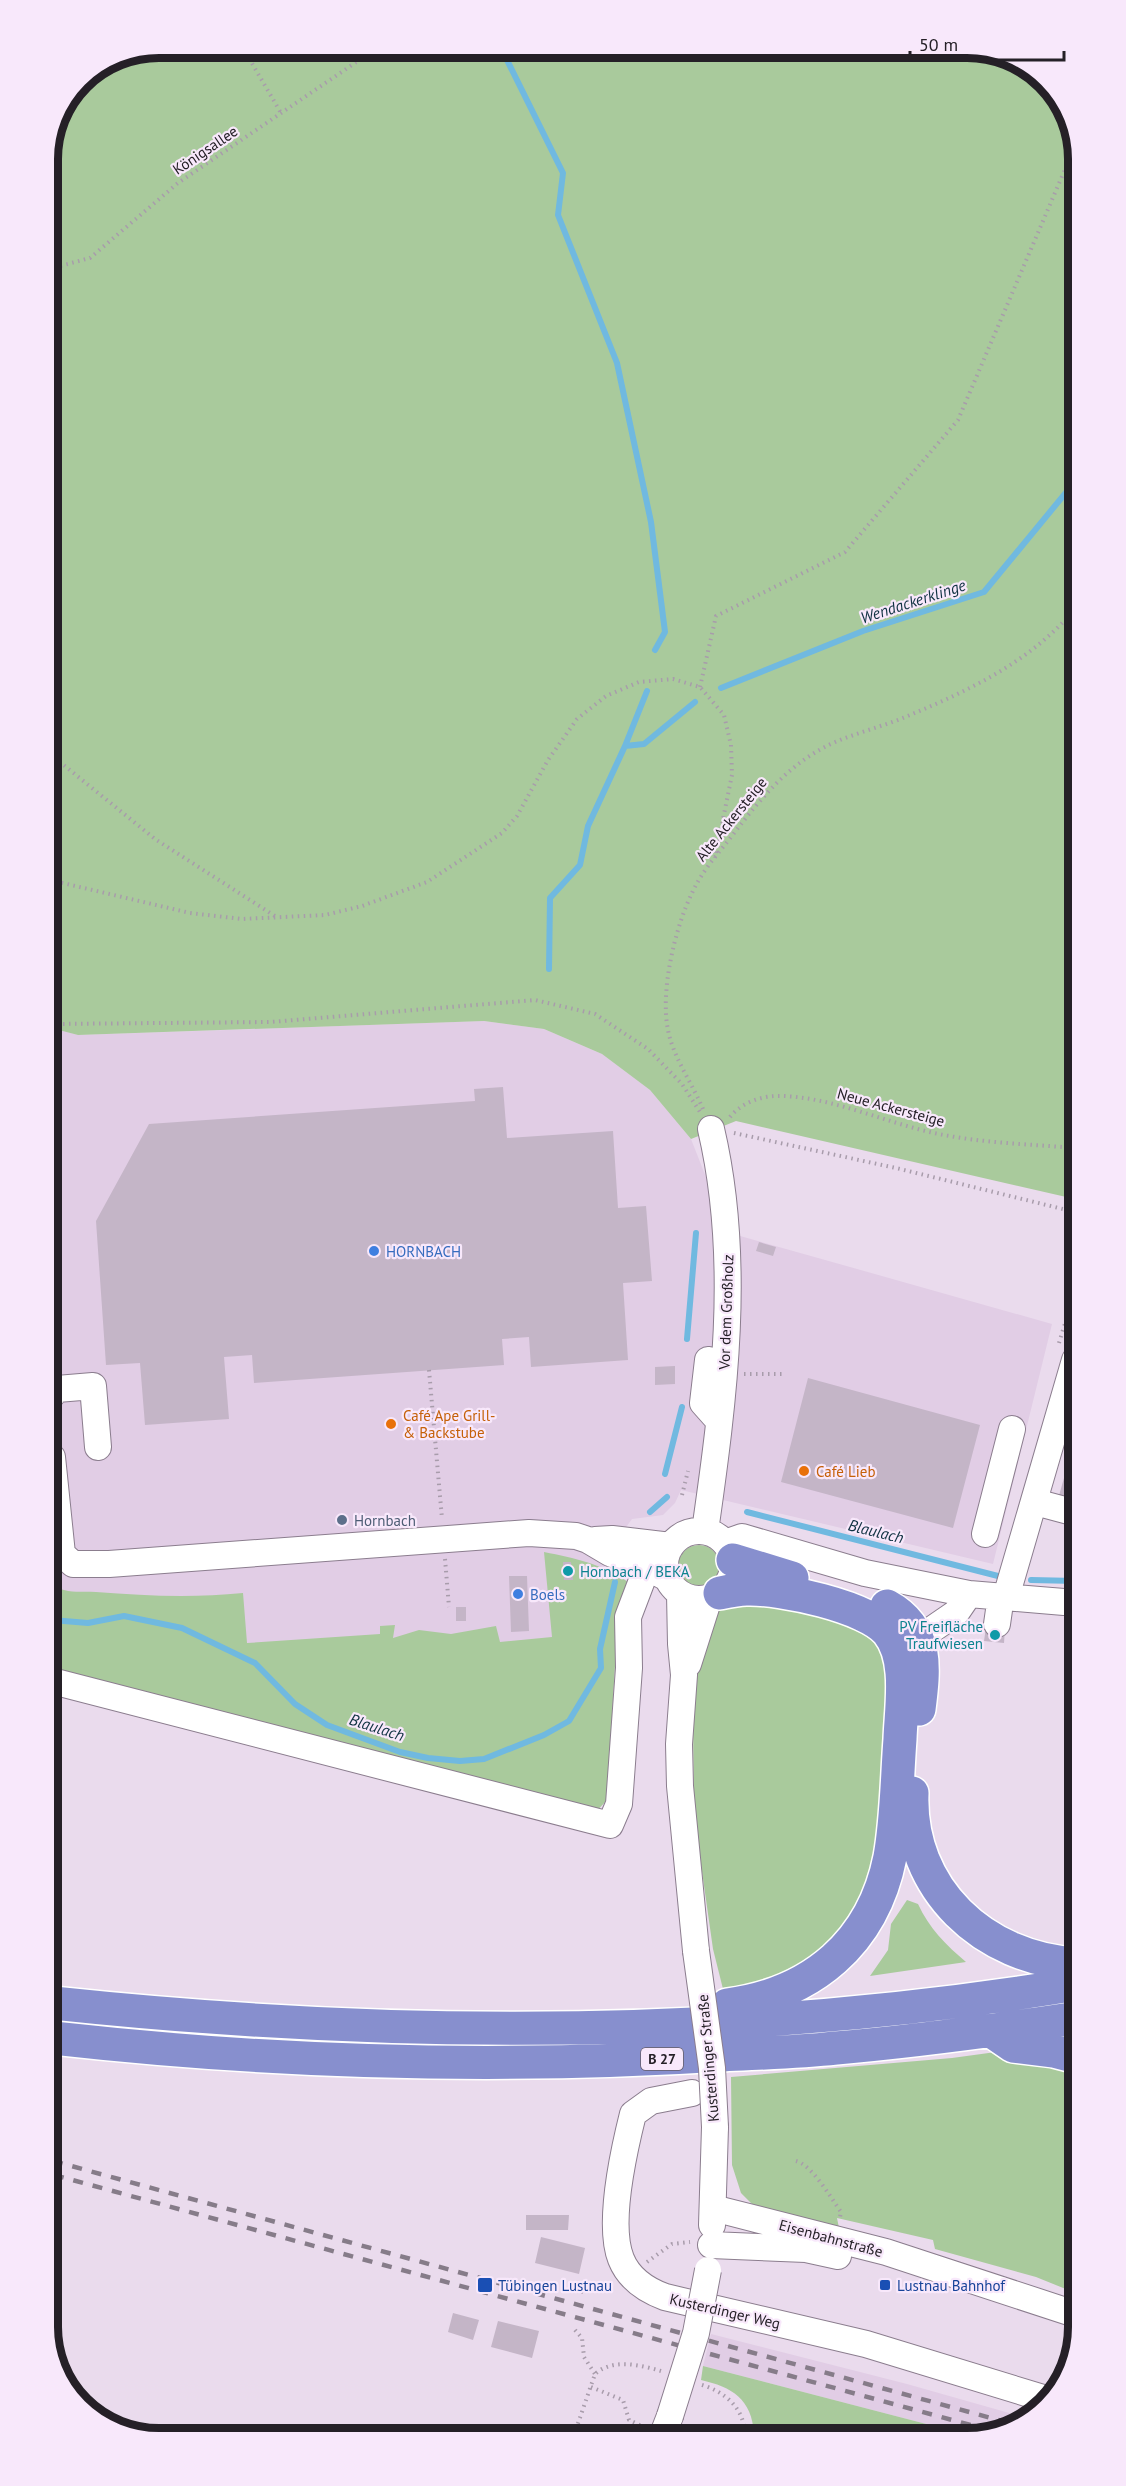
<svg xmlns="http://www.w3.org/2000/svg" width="1126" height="2486" font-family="'PT Sans',sans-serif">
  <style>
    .built { fill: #e1cde5 }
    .green { fill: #a9ca9c }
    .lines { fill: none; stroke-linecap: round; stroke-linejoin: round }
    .stream { stroke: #70b9e0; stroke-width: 6 }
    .building { fill: #c4b5c7 }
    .minor-casing { stroke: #8b7d8e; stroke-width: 28 }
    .highway-casing { stroke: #fff; stroke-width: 36 }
    .path { stroke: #a89cab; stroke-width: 4; stroke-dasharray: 1.5 4.5; stroke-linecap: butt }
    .minor { stroke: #fff; stroke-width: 26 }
    .highway { stroke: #878fce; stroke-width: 33 }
    .rail { stroke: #867c89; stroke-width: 4.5; stroke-dasharray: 10 10; stroke-linecap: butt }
    .minor-bridge-casing { stroke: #8b7d8e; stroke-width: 28; stroke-linecap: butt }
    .minor-bridge { stroke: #fff; stroke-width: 26 }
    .shop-dot { fill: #3f7fe0; stroke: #f8e8fb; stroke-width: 2 }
    .food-dot { fill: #e8710a; stroke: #f8e8fb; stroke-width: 2 }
    .service-dot { fill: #5c6f8a; stroke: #f8e8fb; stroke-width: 2 }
    .culture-dot { fill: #0f9aa8; stroke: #f8e8fb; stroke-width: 2 }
    .transit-dot { fill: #1a4fb4; stroke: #f8e8fb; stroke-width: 2 }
    .labels { text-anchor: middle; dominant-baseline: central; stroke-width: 4.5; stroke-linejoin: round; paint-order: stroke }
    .shield { fill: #f8e8fb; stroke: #645c67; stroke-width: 1.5 }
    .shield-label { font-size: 14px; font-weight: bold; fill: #252027 }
    .street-label { font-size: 15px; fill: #252027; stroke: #f8e8fb }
    .shop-label { font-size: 15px; fill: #366cbe; stroke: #f8e8fb; text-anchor: start }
    .food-label { font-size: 15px; fill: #c56008; stroke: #f8e8fb; text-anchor: start }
    .service-label { font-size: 15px; fill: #4e5e75; stroke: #f8e8fb; text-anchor: start }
    .culture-label { font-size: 15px; fill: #0d838f; stroke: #f8e8fb; text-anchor: start }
    .transit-label { font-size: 15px; fill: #164399; stroke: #f8e8fb; text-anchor: start }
    .water-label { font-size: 16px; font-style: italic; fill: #103242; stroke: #f8e8fb }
    .rim { fill: none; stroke: #252027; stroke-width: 8 }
  </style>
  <rect width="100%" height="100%" fill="#eadbed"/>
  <path class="built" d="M484 1021 544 1029 602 1054 650 1090 691 1139 709 1185 719 1230 1052 1324 993 1564 681 1490 675 1503 663 1515 632 1519 602 1560 628 1582 618 1616 607 1800 52 1598 51 1028 79 1035Z
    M711 2334 907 2384 1023 2417 1003 2432H957L703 2366Z"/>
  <path class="green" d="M159 48H974L1034 71 1072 123 1075 1199 736 1121 691 1139 650 1090 602 1054 544 1029 484 1021 78 1035 51 1028 48 152 81 80 117 56Z
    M678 1566a21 21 0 1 1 42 0a21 21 0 1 1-42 0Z
    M544 1552C575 1558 602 1564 628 1582L618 1616 607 1800 594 1814 52 1681V1585C66 1594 81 1591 96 1592 146 1596 194 1598 243 1593L247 1643 380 1634V1626L395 1625 393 1638 419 1630 451 1634 496 1626 500 1642 552 1637Z
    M733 1601 843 1613 886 1648 888 1795 867 1899 808 1969 725 1997 713 1949 694 1815 693 1720 695 1675 709 1618 719 1608Z
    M907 1900 918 1904C929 1928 946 1945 966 1962L870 1976 888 1950 891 1924Z
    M996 2052 1077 2065 1078 2294 1036 2277 935 2249 933 2240 837 2218 839 2228 770 2210 752 2204 741 2193 732 2165 731 2077 952 2058Z
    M703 2366 957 2432 754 2434C752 2399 732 2387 701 2380Z"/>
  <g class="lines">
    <path class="stream" d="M501 48 563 173 558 215 617 363 651 522 665 632 655 650
      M721 688 863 631 984 592 1073 484
      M625 746 647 691
      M549 969 550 898 580 865 588 826 625 746 644 744 695 702
      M687 1339 696 1233
      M665 1474 682 1407
      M650 1512 667 1497
      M747 1512 998 1576
      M1031 1580 1076 1581
      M52 1620 88 1623 124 1616 182 1628 255 1663 295 1704 327 1725 400 1752 428 1758 460 1761 484 1759 544 1735 569 1721 601 1668 600 1649 615 1582"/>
  </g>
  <path class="building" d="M503 1087 507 1138 613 1131 618 1208 646 1206 652 1281 623 1283 628 1360 531 1367 529 1337 502 1339 504 1365 254 1383 252 1355 224 1357 229 1419 145 1425 140 1363 106 1365 96 1221 149 1124 475 1101 474 1089Z
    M759 1242 776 1247 773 1256 756 1251Z
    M675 1366V1384L655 1385V1367Z
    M808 1378 980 1425 953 1528 781 1482Z
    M1068 1464 1076 1466V1504L1058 1499Z
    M563 1562H571L573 1580H564Z
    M509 1576H527L529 1631 511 1632Z
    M456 1607H466V1621H456Z
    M986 1627 1005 1629 1004 1643 984 1641Z
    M526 2215H569L568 2230H526Z
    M541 2237 585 2248 579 2274 535 2263Z
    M453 2313 479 2320 473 2340 448 2332Z
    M498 2321 539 2331 532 2358 491 2347Z"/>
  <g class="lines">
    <defs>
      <path id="minor" d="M708 1360 703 1403 719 1421
        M51 1396 57 1389 93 1386 98 1447
        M52 1457 62 1554 73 1564H109L529 1533 576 1536 588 1540 610 1553 647 1567 667 1578
        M1035 1502 1076 1513
        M705 1531C724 1398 742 1261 711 1129
        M665 1565a34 34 0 1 1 68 0a34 34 0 1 1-68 0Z
        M985 1534 1012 1429
        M595 1540 612 1539 671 1546
        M725 1543 742 1537 865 1573 969 1594 1076 1603
        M680 1594 681 1644 684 1675 679 1744 680 1786 696 1951
        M1006 1597 1075 1360
        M997 1624 1001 1596
        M918 1639 956 1613 969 1594
        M688 1664 709 1598
        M52 1681 610 1825 619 1804 629 1668 628 1617 647 1567
        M692 2093 651 2101 633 2114C624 2150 607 2224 621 2259 629 2279 646 2290 665 2297L866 2344 1046 2399
        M713 2208 886 2252 1078 2315
        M712 2225 715 2127
        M711 2245 806 2249 838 2256
        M663 2434 670 2416"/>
      <path id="highway" d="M733 1560 792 1578
        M720 1593C729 1591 738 1589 747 1589 780 1588 867 1606 888 1632 910 1659 901 1707 900 1739 897 1778 897 1818 890 1857 873 1943 812 1994 727 2005
        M887 1606C929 1629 924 1669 919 1709
        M912 1793C908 1889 984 1959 1077 1964
        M53 2003C393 2039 740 2040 1077 1984
        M994 2033 1013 2046 1054 2051 1077 2057
        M53 2038C276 2063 500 2069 723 2055 761 2053 799 2052 836 2048 917 2041 997 2030 1077 2018"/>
    </defs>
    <use href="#minor" class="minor-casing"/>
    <use href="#highway" class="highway-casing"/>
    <path class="path" d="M243 48 281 113
      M49 269 90 258 178 183 377 48
      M700 687 716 616 845 552 958 420 1072 153
      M50 754 155 839 278 918
      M50 880 190 913 242 919 325 915 362 906 427 882 502 833 517 816 548 760 577 719 606 696 639 682 673 679 700 687 724 715 731 745 732 775 715 858
      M51 1024 270 1022 535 1000 595 1014 648 1049 682 1084 700 1112
      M703 1109C692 1083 673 1057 668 1030 660 991 675 928 692 893 701 873 715 857 728 841 758 802 787 764 833 743 858 732 885 726 910 715 970 690 1031 661 1073 611
      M730 1117C742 1102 763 1095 783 1096 834 1098 884 1122 934 1133 980 1143 1028 1144 1075 1148
      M734 1133 896 1168 1075 1212
      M1059 1343 1075 1291
      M429 1370 442 1519
      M744 1374H783
      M682 1495 688 1471
      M445 1559 449 1607
      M796 2161C812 2165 831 2198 841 2212L840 2217
      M647 2262 672 2244 690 2242
      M581 2292 608 2282
      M575 2330 582 2338 584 2357 595 2374
      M702 2385C725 2392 744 2408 745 2434
      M591 2387 623 2400 629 2420 644 2427
      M574 2435 595 2374C613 2358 640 2365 661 2371"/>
    <use href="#minor" class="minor"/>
    <use href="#highway" class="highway"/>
    <path class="rail" d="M53 2161 1013 2424
      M54 2175 996 2432"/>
    <defs>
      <path id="minor-bridge" d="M696 1951 712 2068 715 2127
        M670 2416 696 2333 708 2270"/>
    </defs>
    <use href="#minor-bridge" class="minor-bridge-casing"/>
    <use href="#minor-bridge" class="minor-bridge"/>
  </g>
  <g class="shop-dot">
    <circle cx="374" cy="1251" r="6"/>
    <circle cx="518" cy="1594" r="6"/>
  </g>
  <g class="food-dot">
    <circle cx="391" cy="1424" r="6"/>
    <circle cx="804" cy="1471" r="6"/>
  </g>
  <circle class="service-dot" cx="342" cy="1520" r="6"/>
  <g class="culture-dot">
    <circle cx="568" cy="1571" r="6"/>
    <circle cx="995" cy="1635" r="6"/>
  </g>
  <g class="transit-dot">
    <rect x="477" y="2277" width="16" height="16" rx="3"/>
    <rect x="879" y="2279" width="12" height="12" rx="3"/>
  </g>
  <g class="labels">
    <rect class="shield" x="641" y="2048" width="42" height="22" rx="4.5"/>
    <g class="shield-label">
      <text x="662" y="2059">B 27</text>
    </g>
    <g class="street-label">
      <text transform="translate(205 150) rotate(-34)">Königsallee</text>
      <text transform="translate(731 819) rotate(-51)">Alte Ackersteige</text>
      <text transform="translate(891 1107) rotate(15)">Neue Ackersteige</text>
      <text transform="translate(726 1312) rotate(-88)">Vor dem Großholz</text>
      <text transform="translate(708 2058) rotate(-95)">Kusterdinger Straße</text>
      <text transform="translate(831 2238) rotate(15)">Eisenbahnstraße</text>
      <text transform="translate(725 2311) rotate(13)">Kusterdinger Weg</text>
    </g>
    <g class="shop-label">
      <text x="386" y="1251">HORNBACH</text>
      <text x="530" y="1594">Boels</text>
    </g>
    <g class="food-label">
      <text x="403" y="1415">Café Ape Grill-<tspan x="403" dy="17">&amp; Backstube</tspan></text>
      <text x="816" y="1471">Café Lieb</text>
    </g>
    <g class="service-label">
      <text x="354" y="1520">Hornbach</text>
    </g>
    <g class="culture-label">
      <text x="580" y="1571">Hornbach / BEKA</text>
      <text x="983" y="1626" text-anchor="end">PV Freifläche<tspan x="983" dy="17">Traufwiesen</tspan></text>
    </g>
    <g class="transit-label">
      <text x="498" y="2285">Tübingen Lustnau</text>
      <text x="897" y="2285">Lustnau Bahnhof</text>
    </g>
    <g class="water-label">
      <text transform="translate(913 601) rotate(-18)">Wendackerklinge</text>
      <text transform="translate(876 1531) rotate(14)">Blaulach</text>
      <text transform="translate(377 1727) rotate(18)">Blaulach</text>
    </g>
  </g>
  <path d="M0 0H1126V2486H0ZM159 58H967A101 101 0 0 1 1068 159V2327A101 101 0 0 1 967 2428H159A101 101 0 0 1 58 2327V159A101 101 0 0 1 159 58Z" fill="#f8e8fb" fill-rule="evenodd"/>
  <path class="rim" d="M159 58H967A101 101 0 0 1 1068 159V2327A101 101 0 0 1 967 2428H159A101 101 0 0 1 58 2327V159A101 101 0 0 1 159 58Z"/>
  <path d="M910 51v9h154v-9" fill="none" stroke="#252027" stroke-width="3"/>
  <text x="919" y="51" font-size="18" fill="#252027" stroke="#f8e8fb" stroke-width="4.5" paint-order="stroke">50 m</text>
</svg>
